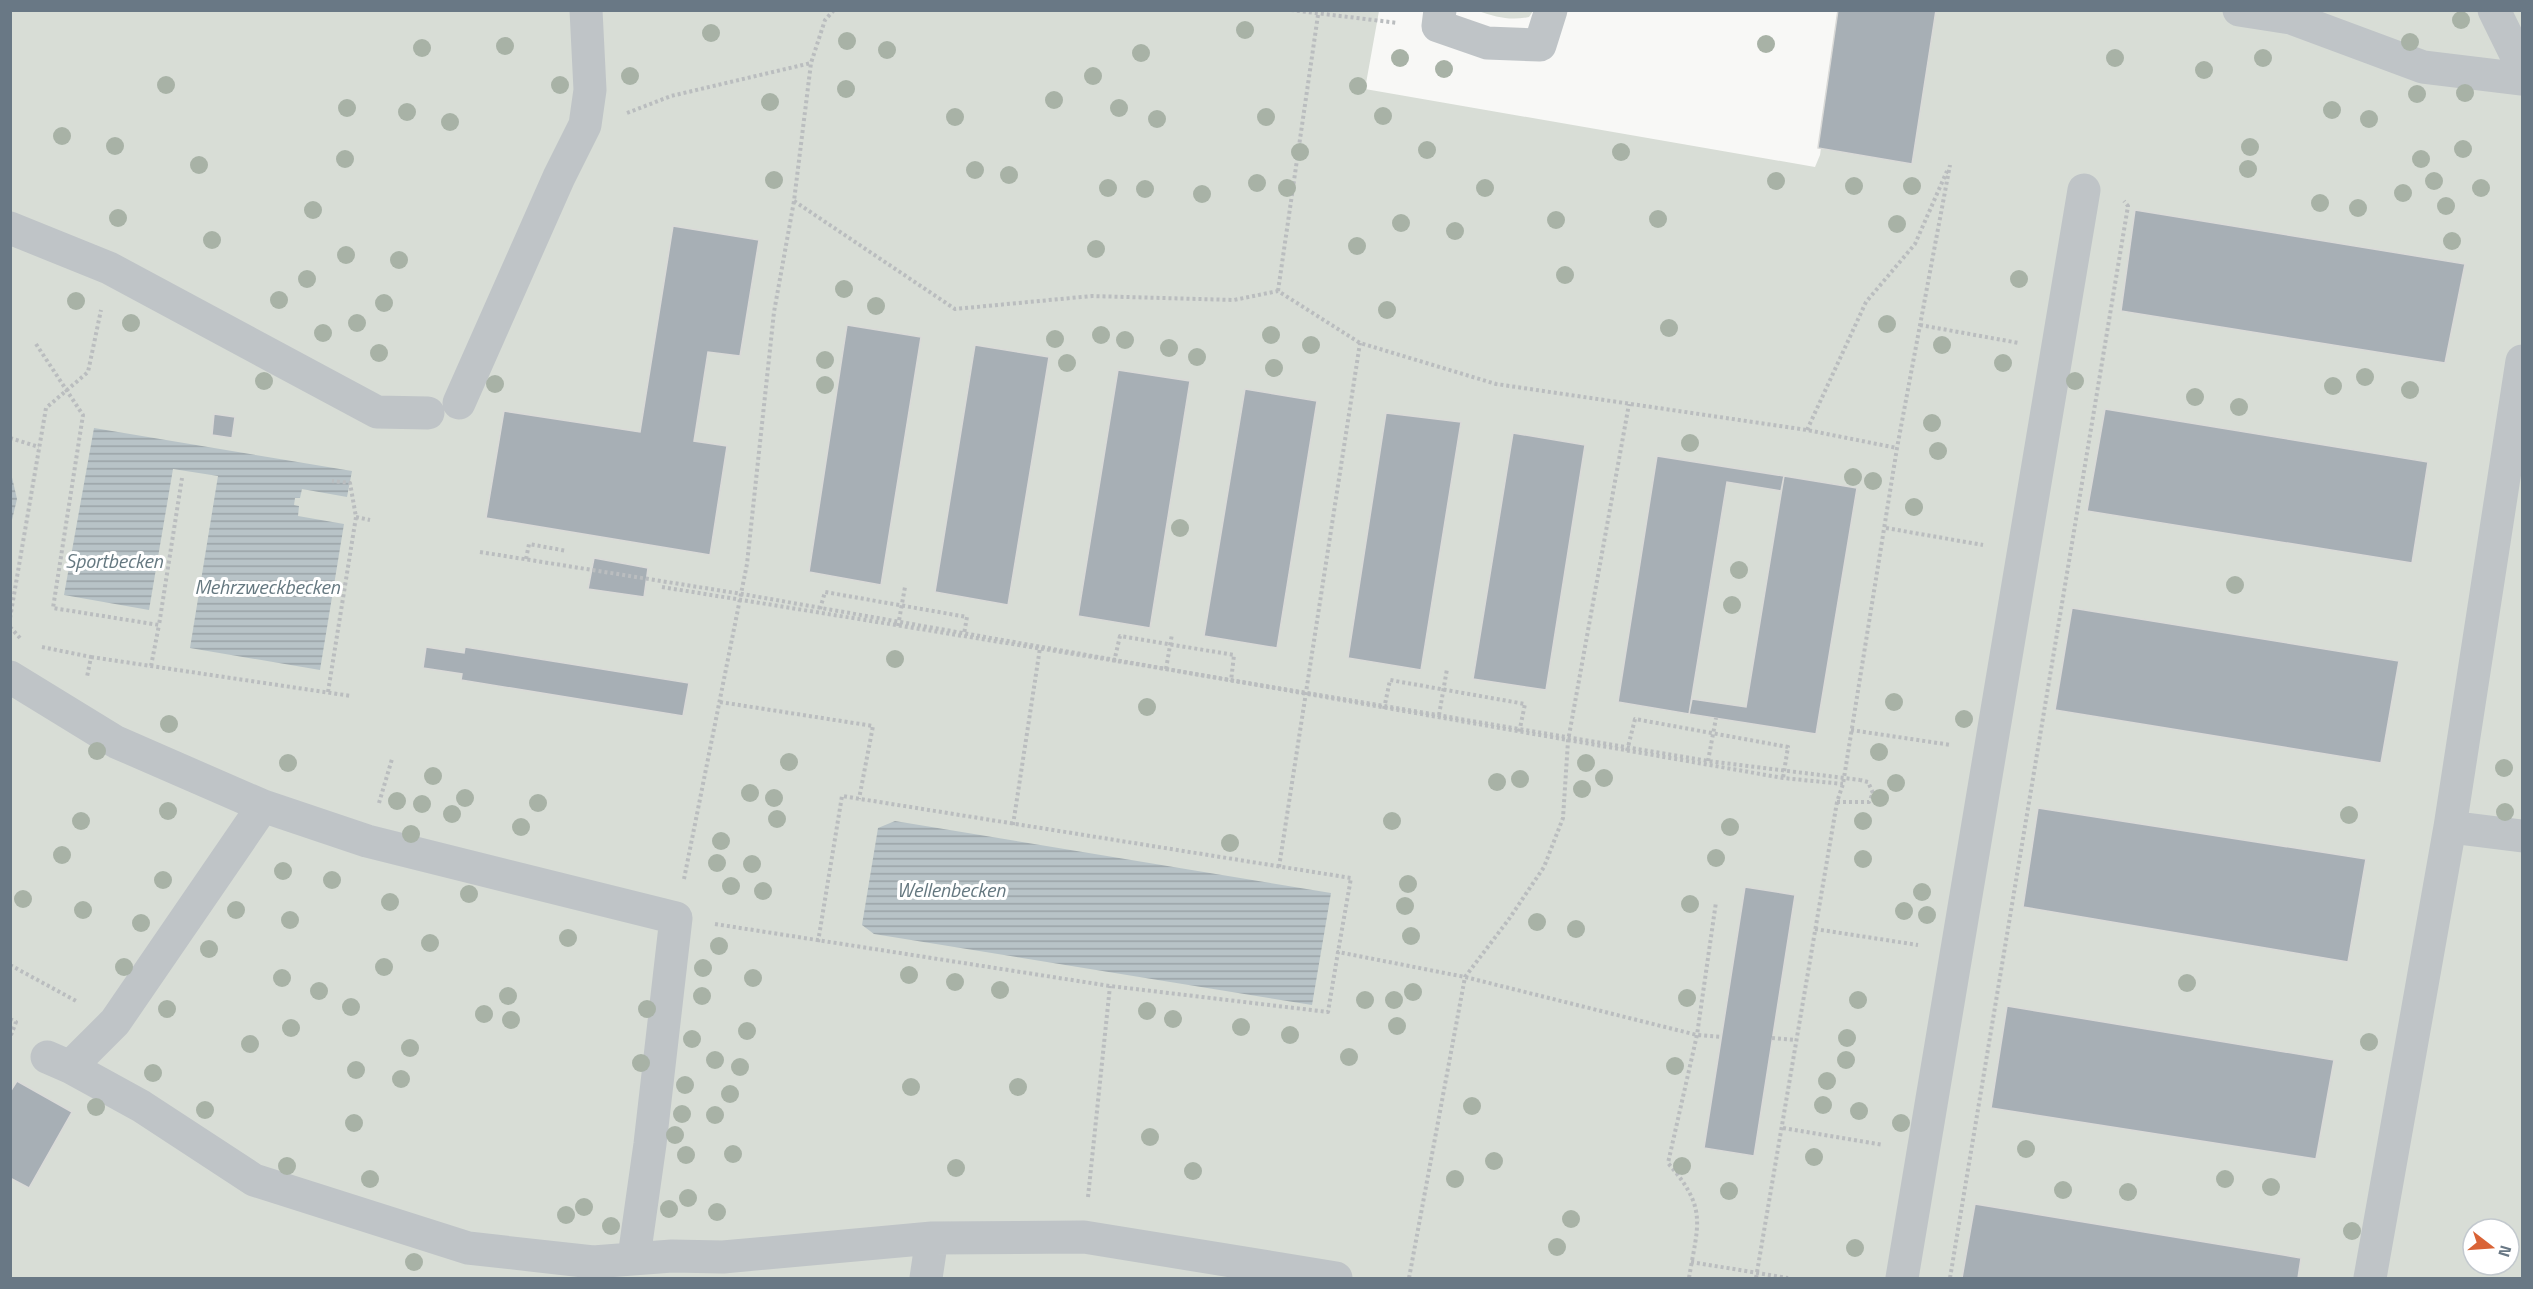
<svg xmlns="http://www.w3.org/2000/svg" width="2533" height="1289" font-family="'Titillium Web',sans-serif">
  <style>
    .grass { fill: url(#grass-tufts) }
    .pitch { fill: #d8ddd6; fill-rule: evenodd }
    .water { fill: url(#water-rules) }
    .building { fill: #a7afb5; stroke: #dadad8; stroke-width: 1.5 }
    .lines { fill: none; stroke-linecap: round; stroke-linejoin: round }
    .path { stroke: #babdbf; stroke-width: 4; stroke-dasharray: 3 3; stroke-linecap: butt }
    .street { stroke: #bfc4c7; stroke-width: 33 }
    .path-bridge { stroke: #babdbf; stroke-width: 4; stroke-dasharray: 3 3; stroke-linecap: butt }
    .tree { fill: #a8b2a6 }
    .labels { text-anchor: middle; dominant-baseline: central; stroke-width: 6; stroke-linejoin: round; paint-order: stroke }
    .water-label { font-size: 20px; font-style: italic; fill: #657880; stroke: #fff }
  </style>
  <defs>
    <pattern id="grass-tufts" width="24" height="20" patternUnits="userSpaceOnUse" patternTransform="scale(1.5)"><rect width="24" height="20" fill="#d8ddd6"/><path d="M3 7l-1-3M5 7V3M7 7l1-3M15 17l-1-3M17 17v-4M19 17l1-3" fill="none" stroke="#b3b8b3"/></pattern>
    <pattern id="water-rules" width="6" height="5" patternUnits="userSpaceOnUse" patternTransform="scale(1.5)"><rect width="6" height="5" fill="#b8c3c7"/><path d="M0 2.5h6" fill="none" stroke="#9aa3a7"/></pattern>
  </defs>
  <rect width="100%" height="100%" fill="#f8f8f6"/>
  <path class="grass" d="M1478 11H1533L1529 17C1510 21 1496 17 1478 11Z"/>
  <path class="pitch" d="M10 11H1379L1365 89 1815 167 1820 155 1841 11H2522V1278H11ZM2473 1229H2509V1265H2473Z"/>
  <path class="water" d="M94 428 352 471 347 497 302 489 300 498H295L294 505 299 506 298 516 344 524 320 670 190 648 218 476 173 469 149 610 64 595Z
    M11 473 17 499 11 524H10Z
    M895 821 1331 893 1312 1005 874 934 862 925 878 828Z"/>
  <path class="building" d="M1838 10H1936L1912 164 1818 148Z
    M2135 210 2465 264 2445 363 2121 311Z
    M673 226 759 240 740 356 708 352 694 441 727 446 710 555 486 518 504 411 640 432Z
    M847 325 921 337 881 585 809 572Z
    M975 345 1049 357 1008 605 935 592Z
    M1118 370 1190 381 1150 628 1078 616Z
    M1245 389 1317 401 1277 648 1204 636Z
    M2105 409 2428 462 2412 563 2087 511Z
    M1386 413 1461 422 1421 670 1348 658Z
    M214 414 235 417 232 438 212 435Z
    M1513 433 1585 445 1546 690 1473 679Z
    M1657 456 1784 476 1781 491 1727 482 1689 714 1618 702Z
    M1784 476 1857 488 1816 734 1689 714 1692 699 1746 707Z
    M594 558 648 568 644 597 588 589Z
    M2072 608 2399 661 2381 763 2055 710Z
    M426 647 464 653 465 647 689 683 683 716 461 680 462 674 423 668Z
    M2038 808 2366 859 2348 962 2023 907Z
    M1745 887 1795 895 1754 1156 1704 1148Z
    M2007 1006 2334 1060 2316 1159 1991 1108Z
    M17 1081 72 1112 29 1188 10 1178V1092Z
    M1975 1204 2301 1258 2298 1278H1962Z"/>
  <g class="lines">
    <path class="path" d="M1291 10 1398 23
      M627 113 671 96 811 63
      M794 201 955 309 1092 296 1234 300 1278 291 1360 343 1496 384 1807 430 1897 448
      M1278 291 1318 15
      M1920 325 2019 343
      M36 344 83 415 53 608 159 625 182 478
      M1807 430 1866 302 1915 244 1947 171
      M10 438 39 447
      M356 517 370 520
      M1886 528 1983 545
      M480 552 742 594 1783 778 1843 784
      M526 559 529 544 567 551
      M820 609 825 592 967 617 964 634
      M10 618 46 408 88 372 101 310
      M10 627 20 638
      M42 647 91 657 87 677
      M91 657 351 696
      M1114 662 1120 636 1234 655 1231 681
      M151 666 159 625
      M328 692 356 517 350 483 332 481
      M720 702 873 726 859 799
      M1384 709 1390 680 1525 704 1519 733
      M1851 730 1951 745
      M1627 751 1635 719 1788 747 1783 778
      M1837 802H1869L1873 793 1868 782 1860 780
      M379 803 392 759
      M1013 825 1040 648
      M1279 867 1360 343
      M684 879 747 564 774 312 794 201 811 63 825 20 834 10
      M715 924 1110 986 1328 1012 1338 952 1465 977 1697 1035 1721 1037
      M1815 929 1918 945
      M818 942 842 796 1351 878 1338 952
      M10 965 78 1002
      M10 1019 16 1022 11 1035
      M1772 1038 1795 1040
      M1783 1128 1883 1145
      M1088 1197 1110 986
      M1691 1262 1788 1278
      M1409 1278 1465 977 1509 919 1544 867 1563 818 1568 741 1629 404
      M1689 1278C1698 1223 1708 1209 1668 1163L1697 1035 1716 902
      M1756 1278 1837 802 1843 784 1897 448 1950 165
      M1950 1278 2128 206 2124 201"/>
    <path class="street" d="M1440 10 1438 26 1487 43 1540 45 1551 10
      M2239 10 2291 18 2423 67 2522 79
      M2494 10 2522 67
      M10 228 109 268 377 412 428 413
      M459 403 559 177 585 125 590 90 586 10
      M10 677 116 742 263 806 367 841 676 918 650 1144 634 1257
      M2450 827 2522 836
      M47 1057 70 1067 141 1106 254 1180 468 1248 593 1262 672 1256 723 1257 932 1238
      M70 1067 115 1022 263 806
      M926 1278 932 1238 1084 1237 1336 1278
      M1902 1278 2084 190
      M2370 1278 2450 827 2522 361"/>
    <path class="path-bridge" d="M662 587 1166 669 1708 761 1860 780
      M898 626 905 587
      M1166 669 1172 634
      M1439 715 1447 669
      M1708 761 1716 718"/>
  </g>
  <g class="tree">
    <circle cx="2461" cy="20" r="9"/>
    <circle cx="1245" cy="30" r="9"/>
    <circle cx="711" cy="33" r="9"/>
    <circle cx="847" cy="41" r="9"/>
    <circle cx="2410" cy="42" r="9"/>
    <circle cx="1766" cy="44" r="9"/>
    <circle cx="505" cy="46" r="9"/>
    <circle cx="422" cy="48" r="9"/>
    <circle cx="887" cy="50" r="9"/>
    <circle cx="1141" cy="53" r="9"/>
    <circle cx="1400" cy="58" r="9"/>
    <circle cx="2115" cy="58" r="9"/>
    <circle cx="2263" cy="58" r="9"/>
    <circle cx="1444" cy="69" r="9"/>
    <circle cx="2204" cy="70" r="9"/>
    <circle cx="630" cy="76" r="9"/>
    <circle cx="1093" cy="76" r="9"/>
    <circle cx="166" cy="85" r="9"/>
    <circle cx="560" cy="85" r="9"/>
    <circle cx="1358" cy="86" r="9"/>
    <circle cx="846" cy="89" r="9"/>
    <circle cx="2465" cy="93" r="9"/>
    <circle cx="2417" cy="94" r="9"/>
    <circle cx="1054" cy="100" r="9"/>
    <circle cx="770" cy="102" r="9"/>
    <circle cx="347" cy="108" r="9"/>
    <circle cx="1119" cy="108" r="9"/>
    <circle cx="2332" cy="110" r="9"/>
    <circle cx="407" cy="112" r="9"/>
    <circle cx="1383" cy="116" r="9"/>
    <circle cx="955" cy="117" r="9"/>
    <circle cx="1266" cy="117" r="9"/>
    <circle cx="1157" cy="119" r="9"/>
    <circle cx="2369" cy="119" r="9"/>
    <circle cx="450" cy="122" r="9"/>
    <circle cx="62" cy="136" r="9"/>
    <circle cx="115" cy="146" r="9"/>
    <circle cx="2250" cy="147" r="9"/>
    <circle cx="2463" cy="149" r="9"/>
    <circle cx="1427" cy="150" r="9"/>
    <circle cx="1300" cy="152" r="9"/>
    <circle cx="1621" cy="152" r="9"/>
    <circle cx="345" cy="159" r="9"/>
    <circle cx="2421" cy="159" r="9"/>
    <circle cx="199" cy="165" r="9"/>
    <circle cx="2248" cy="169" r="9"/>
    <circle cx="975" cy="170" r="9"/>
    <circle cx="1009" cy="175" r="9"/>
    <circle cx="774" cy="180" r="9"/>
    <circle cx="1776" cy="181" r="9"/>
    <circle cx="2434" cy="181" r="9"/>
    <circle cx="1257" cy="183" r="9"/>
    <circle cx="1854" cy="186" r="9"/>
    <circle cx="1912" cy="186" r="9"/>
    <circle cx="1108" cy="188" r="9"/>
    <circle cx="1287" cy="188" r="9"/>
    <circle cx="1485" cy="188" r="9"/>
    <circle cx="2481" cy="188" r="9"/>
    <circle cx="1145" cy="189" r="9"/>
    <circle cx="2403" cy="193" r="9"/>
    <circle cx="1202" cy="194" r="9"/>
    <circle cx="2320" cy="203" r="9"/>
    <circle cx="2446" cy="206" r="9"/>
    <circle cx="2358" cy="208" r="9"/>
    <circle cx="313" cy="210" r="9"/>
    <circle cx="118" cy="218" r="9"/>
    <circle cx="1658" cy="219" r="9"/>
    <circle cx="1556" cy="220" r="9"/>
    <circle cx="1401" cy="223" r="9"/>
    <circle cx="1897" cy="224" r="9"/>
    <circle cx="1455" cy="231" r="9"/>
    <circle cx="212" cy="240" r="9"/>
    <circle cx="2452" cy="241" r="9"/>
    <circle cx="1357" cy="246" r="9"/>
    <circle cx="1096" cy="249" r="9"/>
    <circle cx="346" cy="255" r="9"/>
    <circle cx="399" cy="260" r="9"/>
    <circle cx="1565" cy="275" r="9"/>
    <circle cx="307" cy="279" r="9"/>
    <circle cx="2019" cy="279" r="9"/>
    <circle cx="844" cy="289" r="9"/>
    <circle cx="279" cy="300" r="9"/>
    <circle cx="76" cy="301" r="9"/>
    <circle cx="384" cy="303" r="9"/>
    <circle cx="876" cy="306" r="9"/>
    <circle cx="1387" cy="310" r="9"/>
    <circle cx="131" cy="323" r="9"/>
    <circle cx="357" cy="323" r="9"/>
    <circle cx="1887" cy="324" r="9"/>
    <circle cx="1669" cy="328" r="9"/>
    <circle cx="323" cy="333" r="9"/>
    <circle cx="1101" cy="335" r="9"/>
    <circle cx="1271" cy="335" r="9"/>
    <circle cx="1055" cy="339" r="9"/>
    <circle cx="1125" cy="340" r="9"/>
    <circle cx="1311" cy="345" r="9"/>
    <circle cx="1942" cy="345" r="9"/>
    <circle cx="1169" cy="348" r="9"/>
    <circle cx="379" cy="353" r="9"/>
    <circle cx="1197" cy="357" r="9"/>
    <circle cx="825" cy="360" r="9"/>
    <circle cx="1067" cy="363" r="9"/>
    <circle cx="2003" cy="363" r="9"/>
    <circle cx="1274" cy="368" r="9"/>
    <circle cx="2365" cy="377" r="9"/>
    <circle cx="264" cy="381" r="9"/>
    <circle cx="2075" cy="381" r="9"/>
    <circle cx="495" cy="384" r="9"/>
    <circle cx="825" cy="385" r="9"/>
    <circle cx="2333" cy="386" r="9"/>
    <circle cx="2410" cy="390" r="9"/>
    <circle cx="2195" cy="397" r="9"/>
    <circle cx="2239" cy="407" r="9"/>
    <circle cx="1932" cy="423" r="9"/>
    <circle cx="1690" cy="443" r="9"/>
    <circle cx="1938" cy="451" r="9"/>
    <circle cx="1853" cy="477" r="9"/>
    <circle cx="1873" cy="481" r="9"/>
    <circle cx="1914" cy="507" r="9"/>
    <circle cx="1180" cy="528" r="9"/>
    <circle cx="1739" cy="570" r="9"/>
    <circle cx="2235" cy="585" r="9"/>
    <circle cx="1732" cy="605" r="9"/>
    <circle cx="895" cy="659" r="9"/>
    <circle cx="1894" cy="702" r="9"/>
    <circle cx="1147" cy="707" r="9"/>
    <circle cx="1964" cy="719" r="9"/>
    <circle cx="169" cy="724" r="9"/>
    <circle cx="97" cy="751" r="9"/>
    <circle cx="1879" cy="752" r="9"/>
    <circle cx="789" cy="762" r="9"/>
    <circle cx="288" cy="763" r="9"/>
    <circle cx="1586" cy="763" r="9"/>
    <circle cx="2504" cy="768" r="9"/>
    <circle cx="433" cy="776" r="9"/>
    <circle cx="1604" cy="778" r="9"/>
    <circle cx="1520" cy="779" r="9"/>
    <circle cx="1497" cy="782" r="9"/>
    <circle cx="1896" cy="783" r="9"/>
    <circle cx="1582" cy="789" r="9"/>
    <circle cx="750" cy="793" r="9"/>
    <circle cx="465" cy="798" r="9"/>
    <circle cx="774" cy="798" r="9"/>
    <circle cx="1880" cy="798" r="9"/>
    <circle cx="397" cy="801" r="9"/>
    <circle cx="538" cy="803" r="9"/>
    <circle cx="422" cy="804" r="9"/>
    <circle cx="168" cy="811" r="9"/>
    <circle cx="2505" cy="812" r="9"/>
    <circle cx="452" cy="814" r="9"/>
    <circle cx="2349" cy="815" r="9"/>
    <circle cx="777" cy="819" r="9"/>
    <circle cx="81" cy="821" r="9"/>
    <circle cx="1392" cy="821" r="9"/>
    <circle cx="1863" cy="821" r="9"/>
    <circle cx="521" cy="827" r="9"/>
    <circle cx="1730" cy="827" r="9"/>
    <circle cx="411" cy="834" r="9"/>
    <circle cx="721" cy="841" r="9"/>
    <circle cx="1230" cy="843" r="9"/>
    <circle cx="62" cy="855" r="9"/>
    <circle cx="1716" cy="858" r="9"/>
    <circle cx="1863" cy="859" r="9"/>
    <circle cx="717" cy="863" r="9"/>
    <circle cx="752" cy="864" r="9"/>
    <circle cx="283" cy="871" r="9"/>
    <circle cx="163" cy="880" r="9"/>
    <circle cx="332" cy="880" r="9"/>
    <circle cx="1408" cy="884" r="9"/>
    <circle cx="731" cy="886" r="9"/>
    <circle cx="763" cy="891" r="9"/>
    <circle cx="1922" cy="892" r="9"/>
    <circle cx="469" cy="894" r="9"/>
    <circle cx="23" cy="899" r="9"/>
    <circle cx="390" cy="902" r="9"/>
    <circle cx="1690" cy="904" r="9"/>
    <circle cx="1405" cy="906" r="9"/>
    <circle cx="83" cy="910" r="9"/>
    <circle cx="236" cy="910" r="9"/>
    <circle cx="1904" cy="911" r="9"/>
    <circle cx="1927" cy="915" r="9"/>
    <circle cx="290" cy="920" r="9"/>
    <circle cx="1537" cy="922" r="9"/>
    <circle cx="141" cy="923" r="9"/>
    <circle cx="1576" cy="929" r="9"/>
    <circle cx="1411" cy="936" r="9"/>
    <circle cx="568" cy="938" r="9"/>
    <circle cx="430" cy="943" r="9"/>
    <circle cx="719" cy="946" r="9"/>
    <circle cx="209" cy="949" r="9"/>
    <circle cx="124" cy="967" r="9"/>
    <circle cx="384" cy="967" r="9"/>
    <circle cx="703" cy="968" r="9"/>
    <circle cx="909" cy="975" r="9"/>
    <circle cx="282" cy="978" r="9"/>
    <circle cx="753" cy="978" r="9"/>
    <circle cx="955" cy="982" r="9"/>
    <circle cx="2187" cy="983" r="9"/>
    <circle cx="1000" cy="990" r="9"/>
    <circle cx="319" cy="991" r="9"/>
    <circle cx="1413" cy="992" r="9"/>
    <circle cx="508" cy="996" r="9"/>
    <circle cx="702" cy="996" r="9"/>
    <circle cx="1687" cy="998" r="9"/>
    <circle cx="1365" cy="1000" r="9"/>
    <circle cx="1394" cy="1000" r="9"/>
    <circle cx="1858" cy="1000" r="9"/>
    <circle cx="351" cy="1007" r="9"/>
    <circle cx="167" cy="1009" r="9"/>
    <circle cx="647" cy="1009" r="9"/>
    <circle cx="1147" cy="1011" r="9"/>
    <circle cx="484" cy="1014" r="9"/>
    <circle cx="1173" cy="1019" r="9"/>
    <circle cx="511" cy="1020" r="9"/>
    <circle cx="1397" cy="1026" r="9"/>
    <circle cx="1241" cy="1027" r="9"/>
    <circle cx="291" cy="1028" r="9"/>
    <circle cx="747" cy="1031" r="9"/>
    <circle cx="1290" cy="1035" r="9"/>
    <circle cx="1847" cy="1038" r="9"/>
    <circle cx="692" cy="1039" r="9"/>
    <circle cx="2369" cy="1042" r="9"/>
    <circle cx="250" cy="1044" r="9"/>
    <circle cx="410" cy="1048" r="9"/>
    <circle cx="1349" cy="1057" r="9"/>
    <circle cx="715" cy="1060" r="9"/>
    <circle cx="1846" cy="1060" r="9"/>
    <circle cx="641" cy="1063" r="9"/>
    <circle cx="1675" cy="1066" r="9"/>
    <circle cx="740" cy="1067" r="9"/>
    <circle cx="356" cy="1070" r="9"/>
    <circle cx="153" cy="1073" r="9"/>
    <circle cx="401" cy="1079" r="9"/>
    <circle cx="1827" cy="1081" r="9"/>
    <circle cx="685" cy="1085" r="9"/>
    <circle cx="911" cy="1087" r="9"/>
    <circle cx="1018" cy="1087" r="9"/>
    <circle cx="730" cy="1094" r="9"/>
    <circle cx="1823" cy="1105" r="9"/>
    <circle cx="1472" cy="1106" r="9"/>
    <circle cx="96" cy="1107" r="9"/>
    <circle cx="205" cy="1110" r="9"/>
    <circle cx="1859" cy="1111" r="9"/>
    <circle cx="682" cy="1114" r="9"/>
    <circle cx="715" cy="1115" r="9"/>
    <circle cx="354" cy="1123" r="9"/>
    <circle cx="1901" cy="1123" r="9"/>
    <circle cx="675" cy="1135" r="9"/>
    <circle cx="1150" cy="1137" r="9"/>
    <circle cx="2026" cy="1149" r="9"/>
    <circle cx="733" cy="1154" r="9"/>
    <circle cx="686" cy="1155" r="9"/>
    <circle cx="1814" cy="1157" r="9"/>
    <circle cx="1494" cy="1161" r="9"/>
    <circle cx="287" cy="1166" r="9"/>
    <circle cx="1682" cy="1166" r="9"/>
    <circle cx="956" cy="1168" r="9"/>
    <circle cx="1193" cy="1171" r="9"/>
    <circle cx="370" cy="1179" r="9"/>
    <circle cx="1455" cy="1179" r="9"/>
    <circle cx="2225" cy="1179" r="9"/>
    <circle cx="2271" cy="1187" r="9"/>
    <circle cx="2063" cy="1190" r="9"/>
    <circle cx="1729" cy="1191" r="9"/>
    <circle cx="2128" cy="1192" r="9"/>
    <circle cx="688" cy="1198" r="9"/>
    <circle cx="584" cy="1207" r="9"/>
    <circle cx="669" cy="1209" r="9"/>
    <circle cx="717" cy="1212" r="9"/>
    <circle cx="566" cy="1215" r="9"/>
    <circle cx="1571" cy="1219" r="9"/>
    <circle cx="611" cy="1226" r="9"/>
    <circle cx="2352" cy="1231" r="9"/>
    <circle cx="1557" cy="1247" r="9"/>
    <circle cx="1855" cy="1248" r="9"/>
    <circle cx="414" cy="1262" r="9"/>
  </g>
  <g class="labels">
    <g class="water-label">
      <text x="114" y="560">Sportbecken</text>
      <text x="267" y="586">Mehrzweckbecken</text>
      <text x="951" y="889">Wellenbecken</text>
    </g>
  </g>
  <rect width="2533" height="1289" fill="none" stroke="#697885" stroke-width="24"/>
  <g transform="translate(2491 1247) rotate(107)"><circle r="28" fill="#ffffff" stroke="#c3c9ce" stroke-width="1.5"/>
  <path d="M0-4.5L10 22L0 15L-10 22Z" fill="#d96336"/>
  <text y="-9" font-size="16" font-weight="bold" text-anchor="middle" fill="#697885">N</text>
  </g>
</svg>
